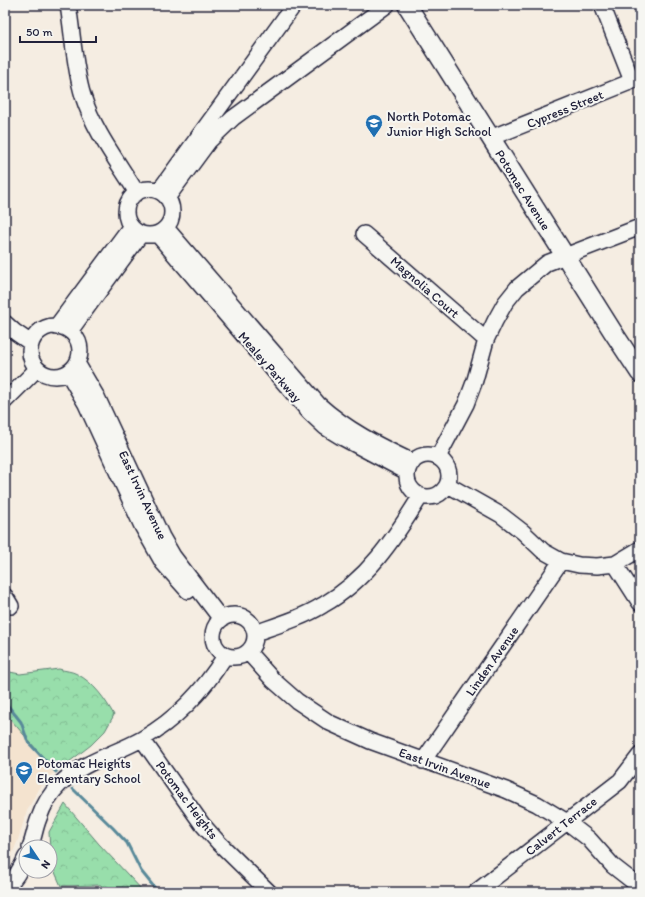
<svg xmlns="http://www.w3.org/2000/svg" width="645" height="897" font-family="Itim,sans-serif">
  <style>
    .built { fill: #f4e3cf }
    .forest { fill: url(#forest-crowns); stroke: #5d8073 }
    .lines { fill: none; stroke-linecap: round; stroke-linejoin: round }
    .stream { stroke: #598999; stroke-width: 3 }
    .minor-casing { stroke: #22223b; stroke-width: 18 }
    .major-casing { stroke: #22223b; stroke-width: 21 }
    .minor { stroke: #f6f6f2; stroke-width: 15 }
    .major { stroke: #f6f6f2; stroke-width: 18 }
    .labels { text-anchor: middle; dominant-baseline: central; stroke-width: 4; stroke-linejoin: round; paint-order: stroke }
    .street-label { font-size: 13px; fill: #22223b; stroke: #f6f6f2 }
    .poi-label { font-size: 13px; fill: #22223b; stroke: #f6f6f2; text-anchor: start }
  </style>
  <defs>
    <pattern id="forest-crowns" width="20" height="18" patternUnits="userSpaceOnUse"><rect width="20" height="18" fill="#98deab"/><path d="M2 6a3 3 0 1 1 6 0M12 15a3 3 0 1 1 6 0" fill="none" stroke="#83be94"/></pattern>
  </defs>
  <rect width="100%" height="100%" fill="#f5ede2"/>
  <filter id="ink" filterUnits="userSpaceOnUse"><feTurbulence type="fractalNoise" baseFrequency=".025" numOctaves="2"/><feDisplacementMap in="SourceGraphic" scale="8" xChannelSelector="R" yChannelSelector="G"/><feConvolveMatrix kernelMatrix="1 2 1 2 8 2 1 2 1" color-interpolation-filters="sRGB"/></filter>
  <g filter="url(#ink)">
    <path class="built" d="M5 702 21 722 28 742 56 772 48 777 37 792 27 811 18 840 10 860 5 867Z"/>
    <path class="forest" d="M59 669C65 671 72 671 77 674 94 683 105 699 114 715L105 731 91 745 56 772 5 713V671L20 674Z
      M65 804 99 844 144 892H105L101 885 61 886 54 870 50 851 49 832Z"/>
    <g class="lines">
      <path class="stream" d="M5 702 21 722 28 742 56 772
        M73 789 113 828 127 843 141 871 158 892"/>
      <defs>
        <path id="minor" d="M68 5C73 35 74 67 83 96 94 131 118 162 137 193
          M602 5 632 81
          M490 138 640 78
          M126 212a23 23 0 1 1 46 0a23 23 0 1 1-46 0Z
          M159 191 294 5
          M167 198 209 141 233 118 387 5
          M166 228 318 404C347 430 377 445 413 462
          M157 234 309 412 325 427 343 438 407 472
          M364 234 486 340
          M5 323 15 332 31 343
          M30 351a25 25 0 1 1 50 0a25 25 0 1 1-50 0Z
          M56 327 131 226
          M70 331 141 234
          M77 363 97 397 162 537 173 556 221 619
          M68 373 86 404 142 526 163 563 188 591
          M5 401 37 369
          M407 476a21 21 0 1 1 42 0a21 21 0 1 1-42 0Z
          M438 457 466 404 475 380 486 340 495 321 505 303 517 288 547 263 640 227
          M448 485 501 515 523 532 543 551 561 561 579 565 597 566 615 564 640 549
          M615 564 640 603
          M5 596 11 606
          M213 636a21 21 0 1 1 42 0a21 21 0 1 1-42 0Z
          M255 633C278 625 302 618 323 605 367 580 394 539 420 497
          M248 652 273 680 297 701 330 723 370 741 506 790 537 804 567 822 589 839 613 866 640 887
          M142 739 202 824 219 843 269 892
          M423 761 561 561
          M30 847C34 838 35 827 39 818 43 806 51 793 60 784 82 762 115 754 142 739 177 719 204 690 225 656
          M5 889C14 880 21 869 26 857
          M476 892 620 781 640 755"/>
        <path id="major" d="M407 5 613 332 640 373"/>
      </defs>
      <use href="#minor" class="minor-casing"/>
      <use href="#major" class="major-casing"/>
      <use href="#minor" class="minor"/>
      <use href="#major" class="major"/>
    </g>
  </g>
  <defs>
    <symbol id="school-pin" viewBox="-11 -11 22 30"><path d="M0 17L-7.5 6A9.5 9.5 0 1 1 7.5 6Z" fill="#1f6fb2" stroke="#f6f6f2"/><path d="M0-5L7-2L0 1L-7-2ZM-4 1L0 2.5L4 1V4Q0 6-4 4Z" fill="#fff"/></symbol>
  </defs>
  <g fill-rule="evenodd">
    <use href="#school-pin" x="364" y="113" width="20" height="27"/>
    <use href="#school-pin" x="14" y="760" width="20" height="27"/>
  </g>
  <g class="labels">
    <g class="street-label">
      <text transform="translate(565 109) rotate(-22)">Cypress Street</text>
      <text transform="translate(523 190) rotate(58)">Potomac Avenue</text>
      <text transform="translate(425 287) rotate(41)">Magnolia Court</text>
      <text transform="translate(270 367) rotate(49)">Mealey Parkway</text>
      <text transform="translate(143 495) rotate(65)">East Irvin Avenue</text>
      <text transform="translate(492 661) rotate(-55)">Linden Avenue</text>
      <text transform="translate(445 768) rotate(20)">East Irvin Avenue</text>
      <text transform="translate(187 800) rotate(53)">Potomac Heights</text>
      <text transform="translate(561 826) rotate(-38)">Calvert Terrace</text>
    </g>
    <g class="poi-label">
      <text x="387" y="116">North Potomac<tspan x="387" dy="15">Junior High School</tspan></text>
      <text x="37" y="763">Potomac Heights<tspan x="37" dy="15">Elementary School</tspan></text>
    </g>
  </g>
  <rect width="645" height="897" fill="none" stroke="#f6f6f2" stroke-width="20"/>
  <rect x="10" y="10" width="625" height="877" fill="none" stroke="#22223b" stroke-width="1.5" filter="url(#ink)"/>
  <g transform="translate(38 859) rotate(125)"><circle r="19" fill="#f6f6f2" stroke="#a1a1a9"/>
  <path d="M0-3L7 15L0 10L-7 15Z" fill="#1f6fb2"/>
  <text y="-6" font-size="11" font-weight="bold" text-anchor="middle" fill="#22223b">N</text>
  </g>
  <path d="M20 36v6h76v-6" fill="none" stroke="#22223b" stroke-width="2"/>
  <text x="26" y="36" font-size="12" fill="#22223b" stroke="#f6f6f2" stroke-width="3" paint-order="stroke">50 m</text>
</svg>
